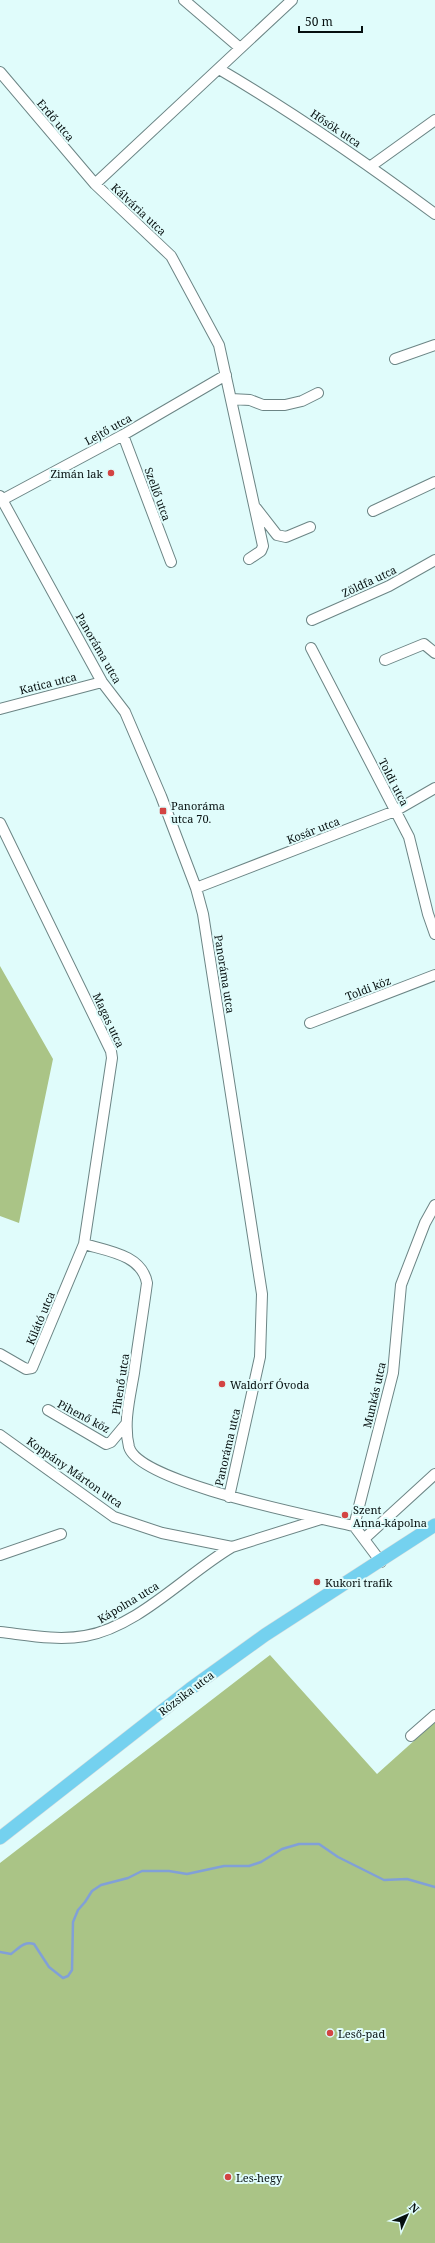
<svg xmlns="http://www.w3.org/2000/svg" width="435" height="2243" font-family="'Noto Serif',serif">
  <style>
    .forest { fill: #aac486 }
    .lines { fill: none; stroke-linecap: round; stroke-linejoin: round }
    .stream { stroke: #81a0d7; stroke-width: 2.5 }
    .minor-casing { stroke: #6c8585; stroke-width: 12 }
    .major-casing { stroke: #dcdddd; stroke-width: 14 }
    .minor { stroke: #fff; stroke-width: 10 }
    .major { stroke: #74d1ef; stroke-width: 13 }
    .poi-dot { fill: #d34443; stroke: #e0fcfb; stroke-width: 1.5 }
    .labels { text-anchor: middle; dominant-baseline: central; stroke-width: 4; stroke-linejoin: round; paint-order: stroke }
    .street-label { font-size: 11px; fill: #060f0f; stroke: #e0fcfb }
    .poi-label { font-size: 11px; fill: #060f0f; stroke: #e0fcfb; text-anchor: start }
  </style>
  <rect width="100%" height="100%" fill="#e0fcfb"/>
  <path class="forest" d="M0 966 53 1059 19 1223 0 1216Z
    M270 1655 377 1774 435 1722V2243H0V1863Z"/>
  <g class="lines">
    <path class="stream" d="M0 1952 11 1954C19 1948 24 1941 34 1944L49 1967 63 1978 68 1976 72 1970 73 1922 78 1910 85 1902 92 1891 101 1885 128 1878 142 1871H169L187 1874 224 1866H249L261 1862 282 1849 299 1844H319L338 1857 384 1880 407 1879 435 1887"/>
    <defs>
      <path id="minor" d="M184 0 240 48
        M219 69C294 113 365 162 435 214
        M0 72 95 184 171 256 219 345 263 546 261 551 249 559
        M371 166 435 120
        M95 184 292 0
        M395 359 435 345
        M231 399 250 400 263 405H285L302 401 318 393
        M123 435 171 562
        M0 496 102 682 125 712 161 796 196 888 203 914 262 1294 260 1357 229 1497
        M0 501 123 435 226 375
        M256 508 277 535 286 537 310 527
        M373 511 435 482
        M312 620 389 586 435 560
        M311 648 409 837 428 914 435 934
        M385 660 424 644 435 653
        M0 709 102 682
        M0 823 111 1051 112 1058 84 1244 32 1368 26 1369 0 1354
        M196 888 395 811 435 788
        M310 1023 435 975
        M84 1244C108 1251 142 1255 147 1283 143 1313 138 1343 134 1373 130 1397 123 1423 129 1447 139 1483 317 1517 354 1526
        M48 1410 106 1444 111 1442 126 1424
        M0 1435 114 1517 162 1533 232 1547 321 1519
        M354 1526 393 1373 401 1285 425 1223 435 1205
        M354 1526 381 1562
        M365 1538 435 1474
        M0 1555 61 1534
        M0 1632C27 1635 57 1641 85 1636 138 1627 186 1574 232 1547
        M411 1736 435 1715"/>
      <path id="major" d="M0 1838 190 1689 265 1635 435 1525"/>
    </defs>
    <use href="#minor" class="minor-casing"/>
    <use href="#major" class="major-casing"/>
    <use href="#minor" class="minor"/>
    <use href="#major" class="major"/>
  </g>
  <g class="poi-dot">
    <circle cx="111" cy="473" r="4"/>
    <rect x="159" y="807" width="8" height="8" rx="2"/>
    <circle cx="222" cy="1384" r="4"/>
    <circle cx="345" cy="1515" r="4"/>
    <circle cx="317" cy="1582" r="4"/>
    <circle cx="330" cy="2033" r="4"/>
    <circle cx="228" cy="2177" r="4"/>
  </g>
  <g class="labels">
    <g class="street-label">
      <text transform="translate(56 120) rotate(50)">Erdő utca</text>
      <text transform="translate(336 128) rotate(34)">Hősök utca</text>
      <text transform="translate(139 209) rotate(43)">Kálvária utca</text>
      <text transform="translate(108 429) rotate(-29)">Lejtő utca</text>
      <text transform="translate(158 494) rotate(70)">Szellő utca</text>
      <text transform="translate(369 581) rotate(-25)">Zöldfa utca</text>
      <text transform="translate(99 648) rotate(60)">Panoráma utca</text>
      <text transform="translate(48 683) rotate(-14)">Katica utca</text>
      <text transform="translate(394 782) rotate(63)">Toldi utca</text>
      <text transform="translate(313 830) rotate(-21)">Kosár utca</text>
      <text transform="translate(225 974) rotate(81)">Panoráma utca</text>
      <text transform="translate(368 988) rotate(-21)">Toldi köz</text>
      <text transform="translate(109 1020) rotate(65)">Magas utca</text>
      <text transform="translate(40 1318) rotate(-67)">Kilátó utca</text>
      <text transform="translate(120 1384) rotate(-81)">Pihenő utca</text>
      <text transform="translate(374 1395) rotate(-77)">Munkás utca</text>
      <text transform="translate(84 1416) rotate(28)">Pihenő köz</text>
      <text transform="translate(227 1447) rotate(-77)">Panoráma utca</text>
      <text transform="translate(75 1472) rotate(35)">Koppány Márton utca</text>
      <text transform="translate(128 1602) rotate(-31)">Kápolna utca</text>
      <text transform="translate(186 1693) rotate(-37)">Rózsika utca</text>
    </g>
    <g class="poi-label">
      <text x="103" y="473" text-anchor="end">Zimán lak</text>
      <text x="171" y="805">Panoráma<tspan x="171" dy="13">utca 70.</tspan></text>
      <text x="230" y="1384">Waldorf Óvoda</text>
      <text x="353" y="1509">Szent<tspan x="353" dy="13">Anna-kápolna</tspan></text>
      <text x="325" y="1582">Kukori trafik</text>
      <text x="338" y="2033">Leső-pad</text>
      <text x="236" y="2177">Les-hegy</text>
    </g>
  </g>
  <g transform="translate(407 2215) rotate(45)" stroke="#e0fcfb" stroke-width="3" paint-order="stroke">
  <path d="M0-3L7 15L0 10L-7 15Z" fill="#060f0f"/>
  <text y="-6" font-size="11" font-weight="bold" text-anchor="middle" fill="#060f0f">N</text>
  </g>
  <path d="M299 26v6h63v-6" fill="none" stroke="#060f0f" stroke-width="2"/>
  <text x="305" y="26" font-size="12" fill="#060f0f" stroke="#e0fcfb" stroke-width="3" paint-order="stroke">50 m</text>
</svg>
